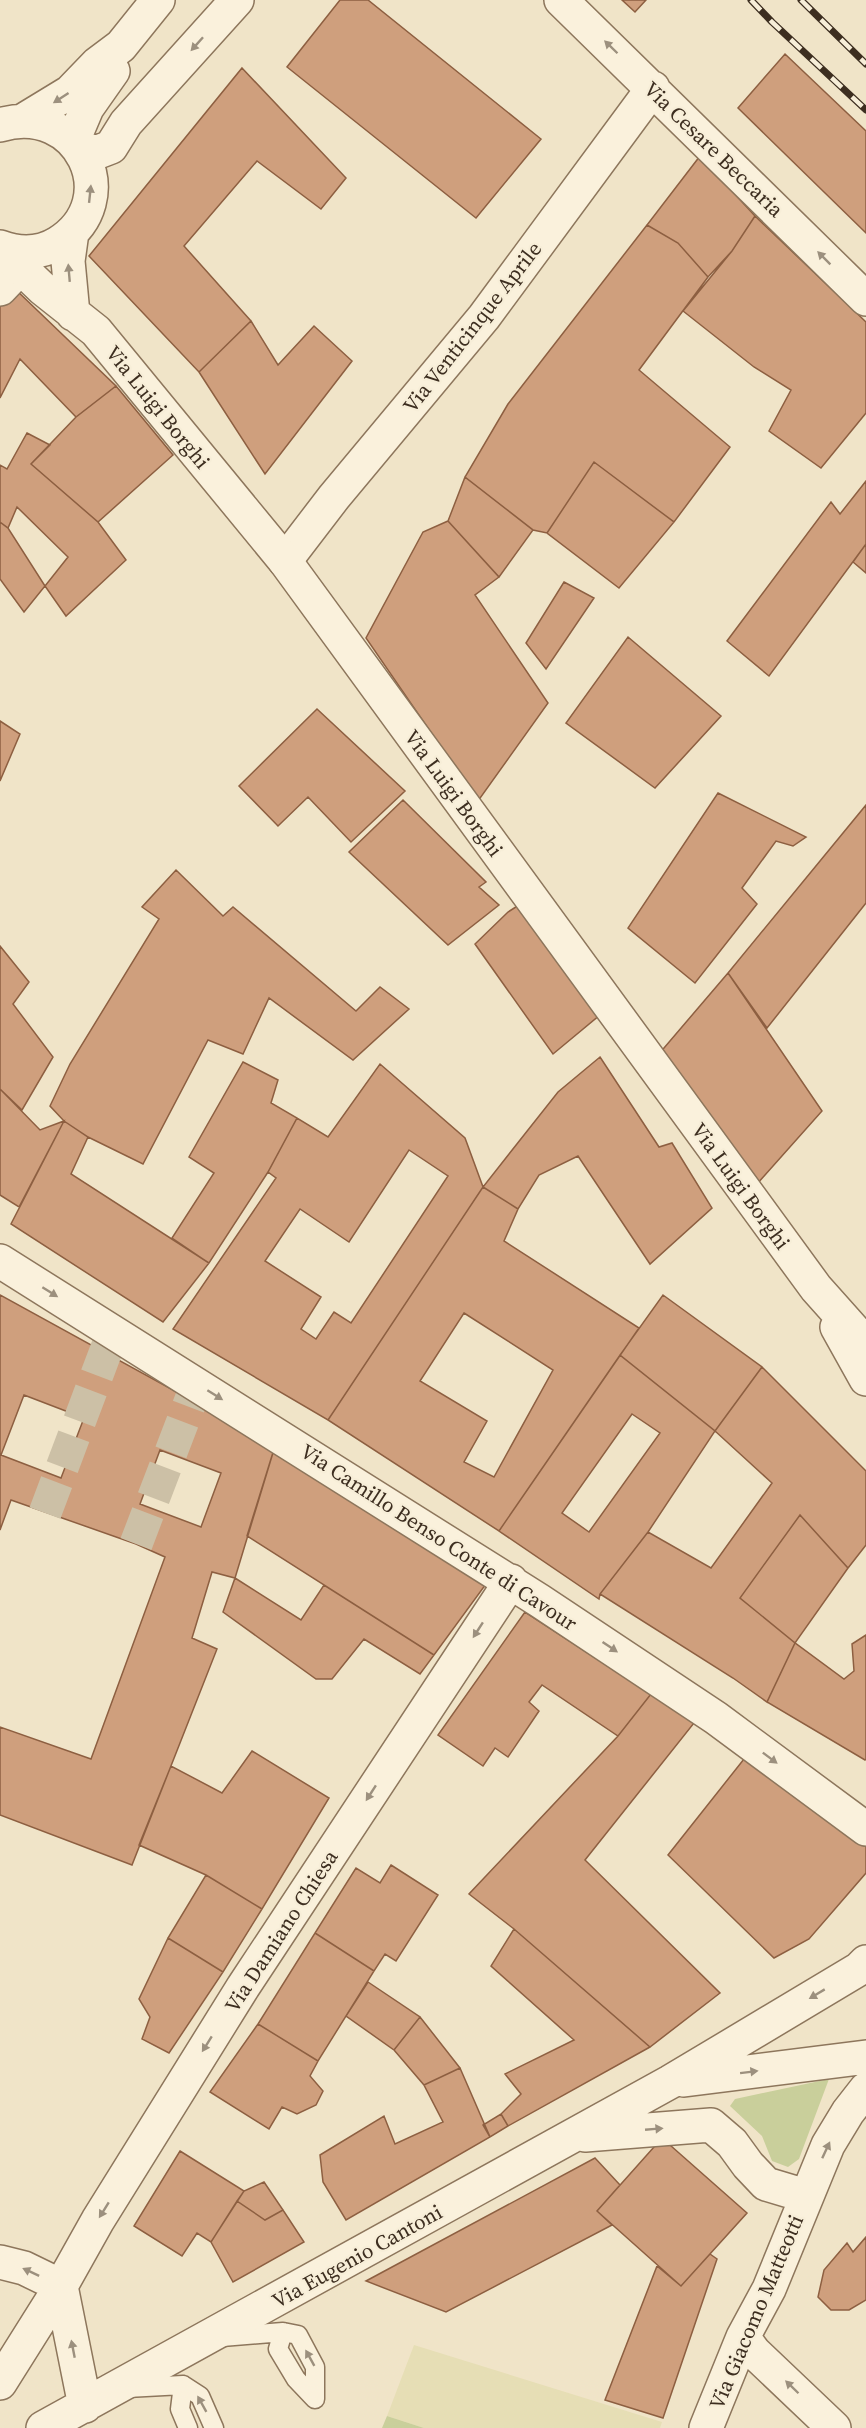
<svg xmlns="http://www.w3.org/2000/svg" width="866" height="2428" font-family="'Source Serif 4',serif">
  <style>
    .farmland { fill: #e6deb5 }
    .green { fill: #c9cf9b }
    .building { fill: #cf9f7d; stroke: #8d5f41; stroke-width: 1.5; fill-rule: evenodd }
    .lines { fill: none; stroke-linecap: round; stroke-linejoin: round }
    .minor-tunnel { stroke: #ccc0a6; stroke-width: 33; stroke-dasharray: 33 16; stroke-linecap: butt }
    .service-casing { stroke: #8d765c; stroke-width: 21 }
    .minor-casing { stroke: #8d765c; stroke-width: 36 }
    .tertiary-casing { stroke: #8d765c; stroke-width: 36 }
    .service { stroke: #faf1dc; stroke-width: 18 }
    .minor { stroke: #faf1dc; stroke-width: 33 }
    .tertiary { stroke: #faf1dc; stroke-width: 33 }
    .rail-casing { stroke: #3d2e20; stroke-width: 7 }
    .rail { stroke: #f7eed8; stroke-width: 4.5; stroke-dasharray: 14; stroke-linecap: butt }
    .oneway { fill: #9c907e }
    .labels { text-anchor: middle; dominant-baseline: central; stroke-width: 4.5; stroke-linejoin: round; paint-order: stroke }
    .street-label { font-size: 21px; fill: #3d2e20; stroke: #f7eed8 }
  </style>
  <rect width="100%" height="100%" fill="#f0e4c8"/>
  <path class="farmland" d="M414 2345 662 2422 660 2428H424L387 2416Z"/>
  <path class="green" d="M829 2079 799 2159 788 2167 772 2161 762 2136 730 2106 735 2099Z
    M387 2416 424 2428H382Z"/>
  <path class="building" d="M340 0H368L541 139 476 218 287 67Z
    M622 0H646L635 12Z
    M785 54 866 131V233L738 108Z
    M242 68 346 178 321 209 257 161 184 246 251 321 199 372 89 256Z
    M700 156 755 216 732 251 708 277 678 243 647 225Z
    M755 216 866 322V413L821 468 769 431 791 390 754 367 683 311 732 251Z
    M647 225 678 243 708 277 639 370 730 447 674 522 594 462 547 533 533 530 465 477 508 404Z
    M13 287 116 386 76 417 20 359 0 398V301Z
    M251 321 278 365 314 326 352 361 265 474 199 372Z
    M116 386 173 455 98 522 31 464 76 417Z
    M27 433 50 445 31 464 98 522 126 560 66 616 45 586 68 557 17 507 8 528 0 522V465L7 469Z
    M594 462 674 522 619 588 547 533Z
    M465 477 533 530 499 577 448 521Z
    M866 481V544L769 676 727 641 831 502 840 514Z
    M448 521 499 577 475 595 548 703 478 801 366 638 423 532Z
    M0 522 8 528 45 586 24 612 0 579Z
    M866 544V573L853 562Z
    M564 582 594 598 546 669 526 643Z
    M628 637 721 716 655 788 566 723Z
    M317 709 405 791 351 842 308 797 278 826 239 786Z
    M0 721 20 734 0 781Z
    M718 793 806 837 793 846 776 841 742 888 757 904 695 983 628 928Z
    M403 800 486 882 479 887 499 905 448 945 349 852Z
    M866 805V903L767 1028 728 973Z
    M176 870 223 916 233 907 356 1011 380 987 409 1009 353 1060 269 998 243 1054 208 1040 143 1164 88 1137 64 1121 50 1106 70 1064 159 919 142 907Z
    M533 896 612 1005 553 1054 475 944 508 912Z
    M0 946 29 982 13 1004 53 1057 22 1110 0 1089Z
    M728 973 822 1111 756 1185 658 1055Z
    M600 1057 659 1147 672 1143 712 1208 650 1264 578 1156 539 1175 518 1209 483 1187 558 1092Z
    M243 1062 278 1080 271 1103 297 1118 268 1172 209 1263 172 1238 214 1173 189 1157Z
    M380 1064 465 1138 483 1187 328 1420 173 1329 276 1178 268 1172 297 1118 328 1137ZM409 1150 448 1176 351 1323 334 1312 316 1339 301 1329 321 1297 265 1261 300 1209 349 1242Z
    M0 1089 40 1130 64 1121 19 1207 0 1195Z
    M64 1121 88 1137 71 1174 209 1263 163 1322 11 1224Z
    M483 1187 518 1209 504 1241 639 1328 499 1531 328 1420ZM464 1313 553 1370 494 1477 464 1462 487 1421 420 1381Z
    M0 1295 275 1446 235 1578 212 1572 192 1638 217 1649 132 1865 0 1815V1727L91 1759 165 1557 136 1544 11 1500 0 1530ZM24 1395 84 1418 61 1478 1 1455ZM160 1450 221 1473 201 1527 140 1504Z
    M663 1295 762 1367 715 1431 620 1355Z
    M620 1355 715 1431 648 1532 600 1594 599 1599 499 1531ZM632 1414 660 1433 589 1532 562 1513Z
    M762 1367 866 1471V1545L848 1568 800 1515 740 1598 795 1643 767 1702 733 1678 600 1594 648 1532 711 1568 772 1483 715 1431Z
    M275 1446 486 1584 434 1655 247 1536Z
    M800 1515 848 1568 795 1643 740 1598Z
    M235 1578 301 1620 324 1585 434 1655 420 1674 364 1639 332 1679H316L223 1612Z
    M525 1612 651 1694 618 1736 542 1685 529 1702 539 1711 508 1757 495 1748 483 1766 438 1735Z
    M866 1635V1759L865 1760 767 1702 795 1643 844 1679 854 1671 852 1644Z
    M651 1694 694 1723 585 1860 720 1993 650 2047 514 1929 469 1894 618 1736Z
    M252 1751 329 1798 262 1909 206 1875 139 1845 171 1766 222 1793Z
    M744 1759 866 1844V1873L809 1939 774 1958 668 1855Z
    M391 1865 438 1895 396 1961 385 1954 374 1971 315 1933 356 1868 380 1883Z
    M206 1875 262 1909 223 1972 168 1938Z
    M514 1929 650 2047 508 2126 501 2114 521 2094 505 2074 574 2040 491 1966Z
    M315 1933 374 1971 318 2061 258 2024Z
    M168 1938 223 1972 169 2053 142 2039 150 2017 139 1999Z
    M368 1982 420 2017 394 2050 346 2016Z
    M420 2017 460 2068 424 2085 394 2050Z
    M258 2024 318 2061 310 2076 323 2091 316 2105 297 2114 282 2107 269 2129 210 2092Z
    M460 2068 490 2137 346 2220 323 2182 320 2155 384 2116 395 2144 443 2122 424 2085Z
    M501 2114 508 2126 490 2137 483 2125Z
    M662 2138 747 2213 681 2286 597 2211Z
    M180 2151 244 2191 211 2242 197 2233 182 2256 134 2226Z
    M595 2158 620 2185 597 2211 612 2225 446 2312 366 2281Z
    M264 2182 283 2210 265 2220 237 2201 244 2191Z
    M237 2201 265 2220 283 2210 304 2242 233 2282 211 2242Z
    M866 2237V2300L849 2310H831L818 2297 824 2270 847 2243 853 2252Z
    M710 2254 717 2259 663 2418 605 2400 657 2266 681 2286Z"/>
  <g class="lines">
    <path class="minor-tunnel" d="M45 1513 113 1332
      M136 1544 197 1384"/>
    <defs>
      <path id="service" d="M283 2332 278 2349 296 2379 315 2399
        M222 2337 283 2332 298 2335 315 2367V2399
        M183 2385 180 2409 188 2428
        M127 2388 183 2385 200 2396 214 2428"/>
      <path id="minor" d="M561 0 866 299
        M81 150 98 152 111 147 126 123 237 0
        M0 289 20 268
        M285 561 334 497 484 317 653 88
        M0 1261 540 1601 716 1718 866 1829
        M684 2080 866 2057
        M585 2135 711 2125 732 2143 748 2165 766 2184 806 2196
        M0 2262 24 2268 61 2286
        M61 2286 85 2406
        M743 2337 754 2352 834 2428
        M0 2383 61 2286 98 2220 243 1987 511 1581
        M43 2428 670 2082 859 1969 866 1962
        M706 2428 743 2337 769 2289 828 2145 848 2112 866 2089"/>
      <path id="tertiary" d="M24 120 70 92 97 64 121 46 158 0
        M0 125C79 101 127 200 58 243 40 254 19 254 0 247
        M73 141 87 108 113 71
        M72 232 68 261 73 314
        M0 248 43 289 96 331 285 561 816 1288 866 1344
        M837 1327 866 1379"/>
    </defs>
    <use href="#service" class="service-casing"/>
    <use href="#minor" class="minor-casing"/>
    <use href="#tertiary" class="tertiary-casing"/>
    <use href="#service" class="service"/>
    <use href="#minor" class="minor"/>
    <use href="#tertiary" class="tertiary"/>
    <defs>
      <path id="rail" d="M751 0 772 22 866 110
        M801 0 866 64"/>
    </defs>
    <use href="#rail" class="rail-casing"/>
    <use href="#rail" class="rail"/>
  </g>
  <defs><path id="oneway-solid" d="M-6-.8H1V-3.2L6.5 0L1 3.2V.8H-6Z" transform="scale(1.5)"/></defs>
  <g class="oneway">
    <use href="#oneway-solid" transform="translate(197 44) rotate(132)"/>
    <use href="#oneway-solid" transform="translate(611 47) rotate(-136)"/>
    <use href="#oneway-solid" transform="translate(61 98) rotate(147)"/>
    <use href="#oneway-solid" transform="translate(90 194) rotate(-84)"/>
    <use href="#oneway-solid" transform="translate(824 258) rotate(-135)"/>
    <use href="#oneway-solid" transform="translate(69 273) rotate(-95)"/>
    <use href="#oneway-solid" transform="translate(50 1292) rotate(32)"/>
    <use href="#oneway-solid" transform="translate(215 1395) rotate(32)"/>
    <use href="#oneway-solid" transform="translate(478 1630) rotate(123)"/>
    <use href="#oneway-solid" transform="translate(610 1647) rotate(34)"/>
    <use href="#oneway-solid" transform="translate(770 1758) rotate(37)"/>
    <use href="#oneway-solid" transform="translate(371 1793) rotate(123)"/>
    <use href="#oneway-solid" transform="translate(817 1994) rotate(149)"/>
    <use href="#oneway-solid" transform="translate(207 2044) rotate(122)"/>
    <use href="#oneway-solid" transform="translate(749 2072) rotate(-7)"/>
    <use href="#oneway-solid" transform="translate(654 2129) rotate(-5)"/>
    <use href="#oneway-solid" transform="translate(826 2150) rotate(-65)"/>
    <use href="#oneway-solid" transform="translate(104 2210) rotate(122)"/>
    <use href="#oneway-solid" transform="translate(31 2272) rotate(-155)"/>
    <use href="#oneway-solid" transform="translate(73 2349) rotate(-101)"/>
    <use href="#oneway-solid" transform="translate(310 2358) rotate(-119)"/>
    <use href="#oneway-solid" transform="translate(792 2387) rotate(-136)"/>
    <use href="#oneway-solid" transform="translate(202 2404) rotate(-119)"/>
  </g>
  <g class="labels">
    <g class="street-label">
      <text transform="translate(714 149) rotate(44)">Via Cesare Beccaria</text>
      <text transform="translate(472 327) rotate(-52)">Via Venticinque Aprile</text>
      <text transform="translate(158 407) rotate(51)">Via Luigi Borghi</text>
      <text transform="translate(454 793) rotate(54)">Via Luigi Borghi</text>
      <text transform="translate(741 1186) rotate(54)">Via Luigi Borghi</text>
      <text transform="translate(439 1537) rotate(33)">Via Camillo Benso Conte di Cavour</text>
      <text transform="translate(281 1931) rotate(-57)">Via Damiano Chiesa</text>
      <text transform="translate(357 2256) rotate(-29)">Via Eugenio Cantoni</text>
      <text transform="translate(756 2312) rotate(-67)">Via Giacomo Matteotti</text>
    </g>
  </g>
</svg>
